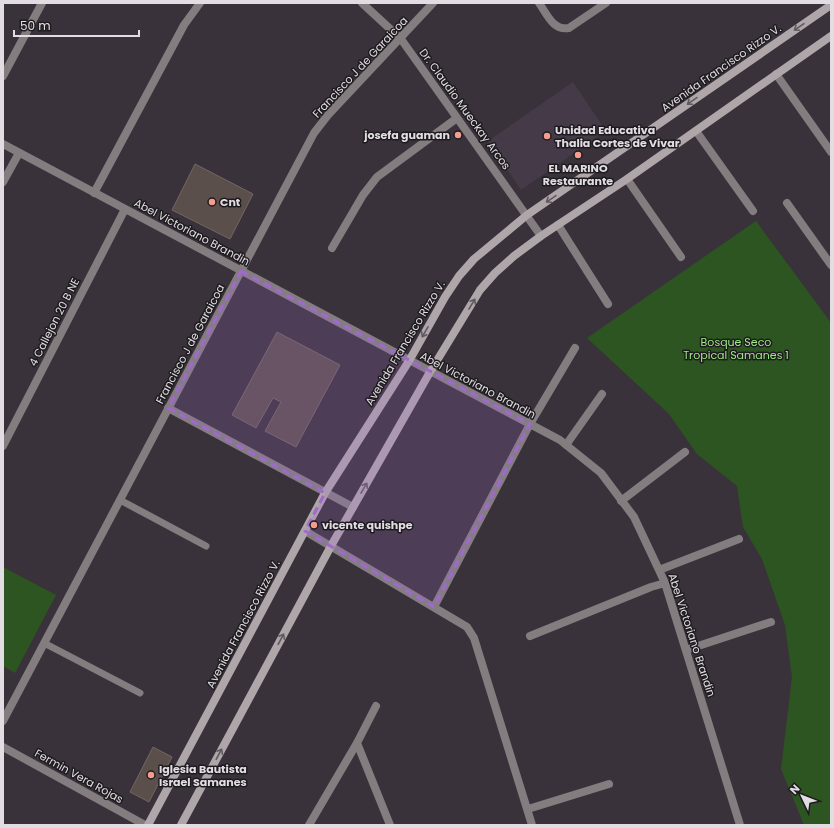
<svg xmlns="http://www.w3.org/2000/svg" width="834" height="828" font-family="Poppins,sans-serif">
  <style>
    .built { fill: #453a47 }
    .green { fill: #2d5521 }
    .building { fill: #5b4f4b; stroke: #736662 }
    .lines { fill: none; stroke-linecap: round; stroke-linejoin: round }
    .lane { stroke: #837d80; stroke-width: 7 }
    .street { stroke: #837d80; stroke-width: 8 }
    .secondary { stroke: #afa6aa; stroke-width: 8 }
    .oneway { stroke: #5f5a5e }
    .marked { fill: #9f6acb; fill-opacity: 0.2; stroke: #9f6acb; stroke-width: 3; stroke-dasharray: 8 5; stroke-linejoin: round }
    .poi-dot { fill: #f59d8d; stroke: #1e1b1f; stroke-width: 1.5 }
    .labels { text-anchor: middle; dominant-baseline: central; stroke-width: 3; stroke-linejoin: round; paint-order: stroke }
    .street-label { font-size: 11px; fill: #e2dde2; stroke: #1e1b1f }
    .poi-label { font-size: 11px; font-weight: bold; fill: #e2dde2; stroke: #1e1b1f; text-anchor: start }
    .park-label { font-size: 11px; fill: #9cea84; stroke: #1e1b1f }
  </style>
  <rect width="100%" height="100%" fill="#39323a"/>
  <path class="built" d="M573 82 606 131 521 190 488 141Z"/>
  <path class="green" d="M756 221 831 323V825H804L781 769 792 677 785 625 762 559 743 527 737 486 697 454 669 414 587 338Z
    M3 567 56 595 15 673 3 666Z"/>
  <path class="building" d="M195 164 253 194 230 239 172 210Z
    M277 332 340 365 296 447 265 431 281 402 273 398 256 428 232 415Z
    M153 747 172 757 149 802 130 792Z"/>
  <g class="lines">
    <path class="lane" d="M120 500 206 546
      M44 643 140 693"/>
    <path class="street" d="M362 3 401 39 541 236
      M539 3C547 14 553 31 569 28L606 3
      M776 74 831 152
      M3 76 42 3
      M696 131 753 211
      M3 144 560 440 601 473 634 517 659 570 665 583 740 825
      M627 179 681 257
      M3 182 19 153
      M94 193 184 25 200 3
      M787 203 831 265
      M558 225 608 304
      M332 248 363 195 377 177 457 118
      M168 408 353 507
      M566 445 602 394
      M3 446 125 209
      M621 501 685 452
      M305 531 467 627 474 638 532 825
      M659 570 739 539
      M434 607 530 424 575 348
      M530 636 651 587 665 583
      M686 650 771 622
      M3 721 314 133 328 115 433 3
      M357 743 390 825
      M3 747 145 825
      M528 809 609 784
      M309 825 357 743 376 706"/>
    <path class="secondary" d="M148 825 325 493 409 361 445 297 459 276 474 259 527 215 831 5
      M181 825 331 546 430 372 480 290 495 273 514 256 541 236 627 179 831 36"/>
  </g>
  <defs><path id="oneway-shaft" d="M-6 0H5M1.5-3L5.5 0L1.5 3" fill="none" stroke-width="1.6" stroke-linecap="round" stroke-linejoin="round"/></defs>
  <g class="oneway">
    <use href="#oneway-shaft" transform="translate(799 27) rotate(146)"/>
    <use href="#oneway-shaft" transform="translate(692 101) rotate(145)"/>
    <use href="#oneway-shaft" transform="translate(551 199) rotate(146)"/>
    <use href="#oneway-shaft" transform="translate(472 304) rotate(-59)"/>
    <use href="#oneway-shaft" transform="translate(425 332) rotate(120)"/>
    <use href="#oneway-shaft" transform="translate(364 488) rotate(-60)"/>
    <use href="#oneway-shaft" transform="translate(281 639) rotate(-62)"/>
    <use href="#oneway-shaft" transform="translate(219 754) rotate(-62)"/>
  </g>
  <path class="marked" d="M241 271 530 424 434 607 305 531 325 493 168 408Z"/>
  <g class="poi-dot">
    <circle cx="458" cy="135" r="4"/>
    <circle cx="547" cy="136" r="4"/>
    <circle cx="578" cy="155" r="4"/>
    <circle cx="212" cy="202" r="4"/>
    <circle cx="314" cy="525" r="4"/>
    <circle cx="151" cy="775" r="4"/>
  </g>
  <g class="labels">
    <g class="street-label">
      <text transform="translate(360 67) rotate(-47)">Francisco J de Garaicoa</text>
      <text transform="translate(721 68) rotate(-35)">Avenida Francisco Rizzo V.</text>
      <text transform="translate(465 109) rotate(54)">Dr. Claudio Mueckay Arcos</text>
      <text transform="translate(192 232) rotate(28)">Abel Victoriano Brandin</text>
      <text transform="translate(54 322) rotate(-63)">4 Callejon 20 B NE</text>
      <text transform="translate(405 343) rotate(-59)">Avenida Francisco Rizzo V.</text>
      <text transform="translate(190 344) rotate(-62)">Francisco J de Garaicoa</text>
      <text transform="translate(478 385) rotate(28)">Abel Victoriano Brandin</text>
      <text transform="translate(243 624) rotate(-62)">Avenida Francisco Rizzo V.</text>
      <text transform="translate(692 635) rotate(72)">Abel Victoriano Brandin</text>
      <text transform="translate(79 776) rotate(29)">Fermin Vera Rojas</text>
    </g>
    <g class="poi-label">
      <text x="555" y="130">Unidad Educativa<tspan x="555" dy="13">Thalia Cortes de Vivar</tspan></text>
      <text x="450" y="135" text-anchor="end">josefa guaman</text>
      <text x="578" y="168" text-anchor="middle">EL MARINO<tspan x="578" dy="13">Restaurante</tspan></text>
      <text x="220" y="202">Cnt</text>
      <text x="322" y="525">vicente quishpe</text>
      <text x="159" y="769">Iglesia Bautista<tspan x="159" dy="13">Israel Samanes</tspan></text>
    </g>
    <g class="park-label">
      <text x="736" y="342">Bosque Seco<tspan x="736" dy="13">Tropical Samanes 1</tspan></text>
    </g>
  </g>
  <rect width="834" height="828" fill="none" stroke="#e2dde2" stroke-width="8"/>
  <g transform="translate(802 796) rotate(313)" stroke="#1e1b1f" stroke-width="3" paint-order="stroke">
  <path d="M0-3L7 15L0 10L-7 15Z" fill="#e2dde2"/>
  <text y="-6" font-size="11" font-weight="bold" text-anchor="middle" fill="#e2dde2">N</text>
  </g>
  <path d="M14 30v6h125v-6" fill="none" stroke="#e2dde2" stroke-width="2"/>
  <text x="20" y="30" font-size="12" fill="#e2dde2" stroke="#1e1b1f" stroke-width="3" paint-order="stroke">50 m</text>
</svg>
